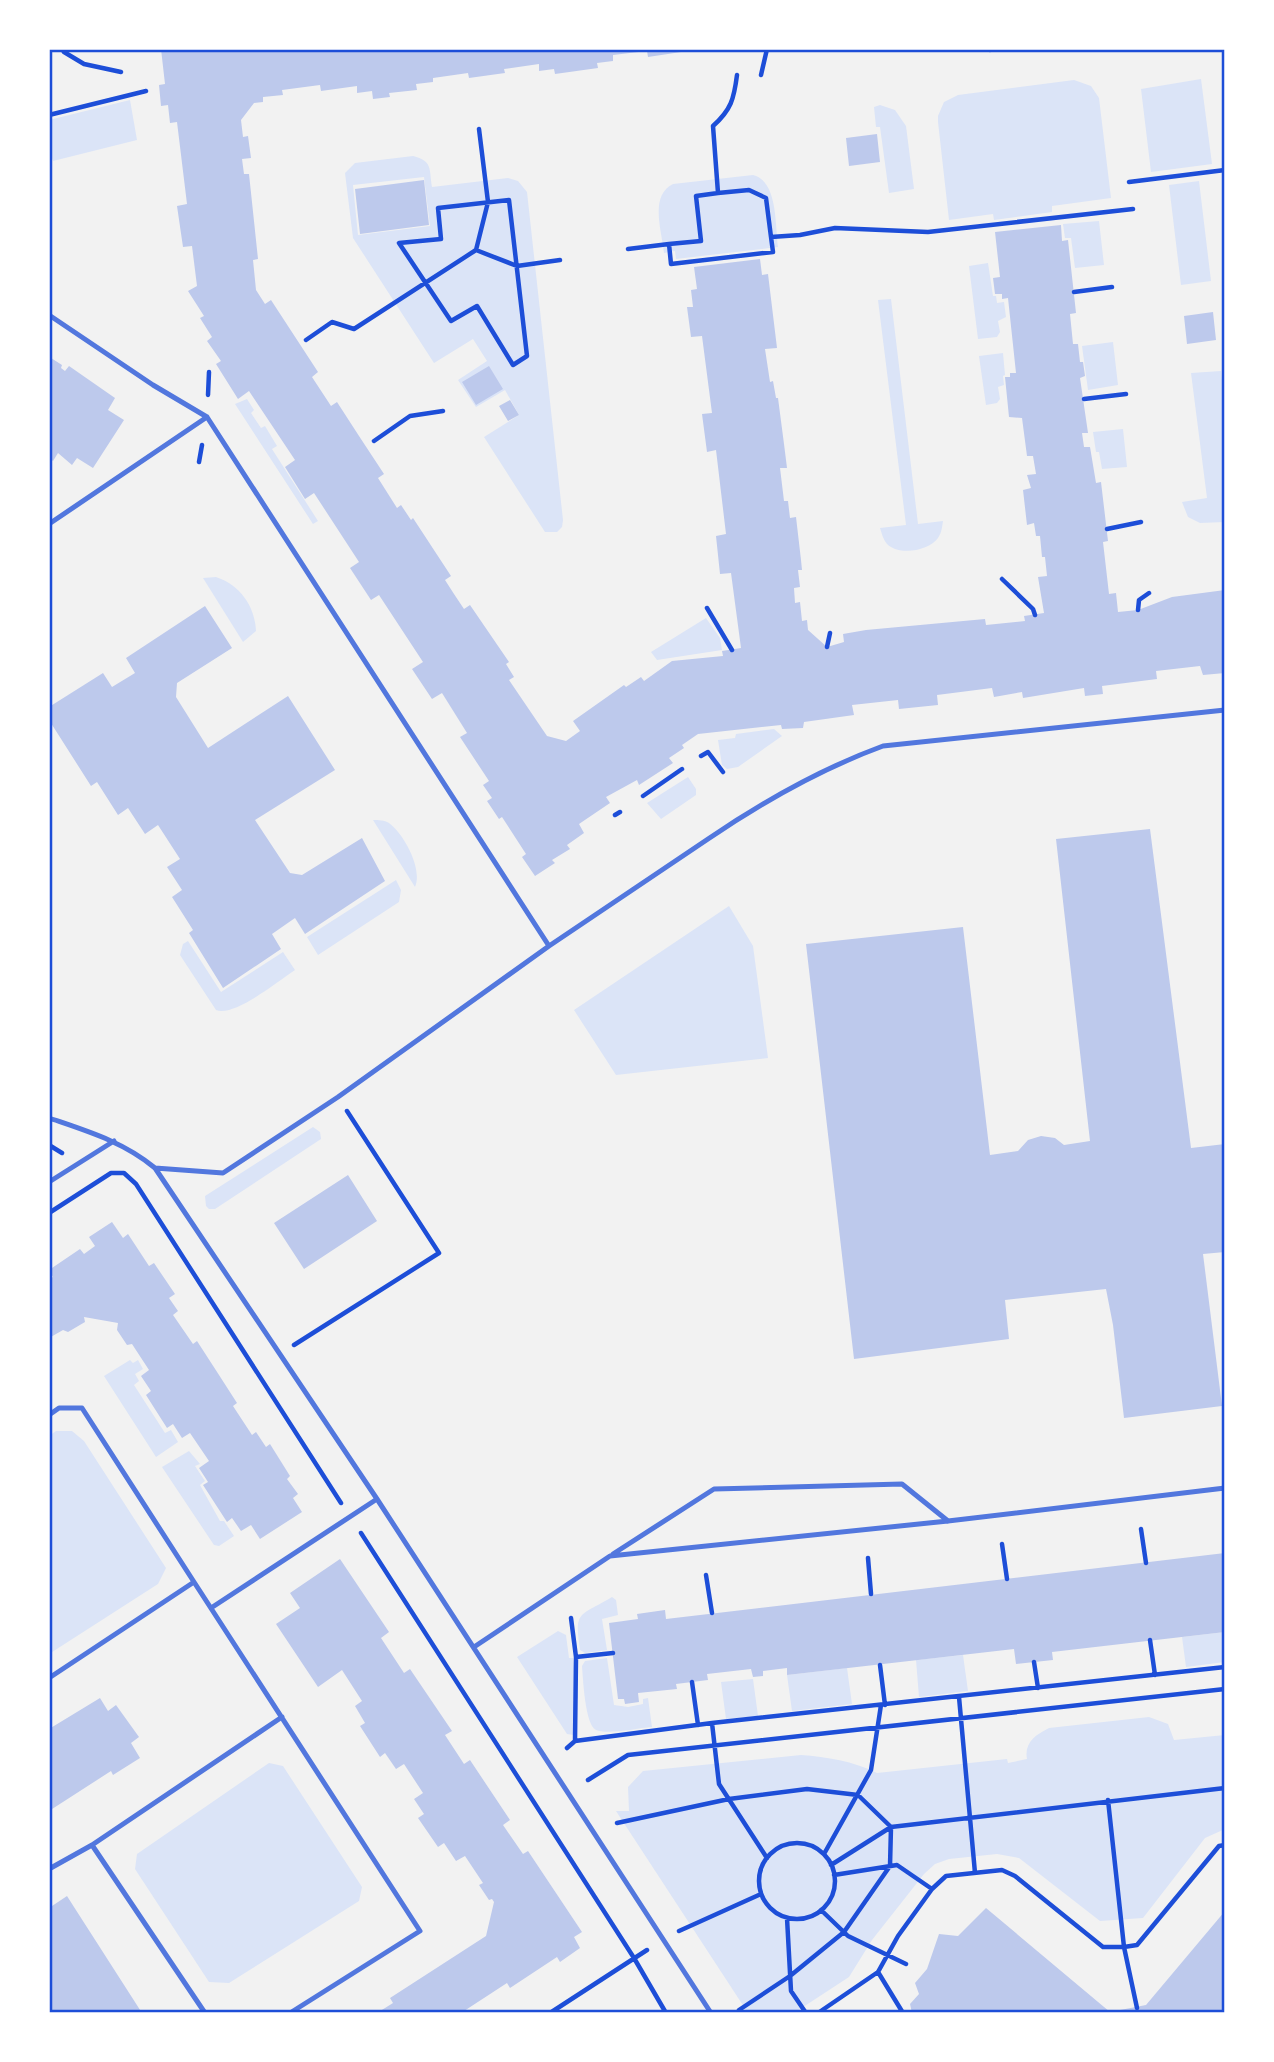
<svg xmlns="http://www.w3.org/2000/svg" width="1274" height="2062" font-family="'IBM Plex Sans',sans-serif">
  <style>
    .green { fill: #dbe4f7; fill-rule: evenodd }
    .building { fill: #bdc9ec }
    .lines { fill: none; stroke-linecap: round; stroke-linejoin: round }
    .path { stroke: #1d4ed8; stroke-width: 4.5 }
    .service { stroke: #5277de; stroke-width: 5 }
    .neatline { fill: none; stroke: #1d4ed8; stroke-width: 2.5 }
  </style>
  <rect width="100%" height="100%" fill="#f2f2f2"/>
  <path class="green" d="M1201 79 1212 164 1151 172 1141 89Z
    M1074 80 1091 86 1099 98 1111 198 1052 206V212L994 220 993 214 949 220 938 122V116L944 102 958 95Z
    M130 100 137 140 53 161 49 149V120Z
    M880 105 895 110 906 126 914 189 889 193 880 127H876L874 107Z
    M413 156C433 161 429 169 432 187L508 178 518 181 527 192 563 520 562 527 557 532H545L484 437 519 415 505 390 476 407 458 380 487 361 473 339 434 363 353 238 345 173 355 163ZM424 177 430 226 358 235 353 185Z
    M753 175C778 181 775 225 778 247L676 259 675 251 664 253C662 231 649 196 673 184Z
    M1199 181 1211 281 1181 285 1169 185Z
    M1099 221 1104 265 1075 268 1071 238H1065L1063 224Z
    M988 263 993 296H996L997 303 1004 302 1006 317 998 321 1000 332 997 337 978 339 969 266Z
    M891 299 918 524 943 521C942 527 942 532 938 538 929 551 899 556 887 544 883 539 882 534 880 528L906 525 878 300Z
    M1113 342 1118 385 1088 390 1082 346Z
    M1003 353 1005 375 1003 376 1004 385 998 387 1000 399 997 403 986 405 979 356Z
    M1221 371 1225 408V522L1200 523 1188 517 1182 502 1207 498 1191 373Z
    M247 399 254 410 251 413 261 428 265 426 277 446 272 449 318 521 313 524 235 404Z
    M1123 429 1127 467 1102 469 1099 452H1096L1093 432Z
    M216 577C240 585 255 606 256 631L243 642 203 578Z
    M706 618 720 638 722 650 657 660 651 652Z
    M774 729 782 736 738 767 727 769 722 765 718 740 735 738 736 734Z
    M688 777 696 789V795L661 819 647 803Z
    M373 820C379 820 384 820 389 823 404 834 423 869 415 887Z
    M396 880 401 890 399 902 318 955 307 937Z
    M729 906 753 946 768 1058 616 1075 574 1010Z
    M188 941 221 992 283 952 295 970C278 981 235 1017 216 1010L180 955 183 944Z
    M313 1127 320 1132 321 1139 215 1209H209L206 1206 205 1196Z
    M130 1360 133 1363 138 1360 143 1369 135 1374 139 1381 134 1385 165 1433 171 1430 178 1442 156 1457 104 1376Z
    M56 1431H72L84 1441 166 1568 158 1584 49 1654V1436Z
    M189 1451 200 1464 195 1466 205 1481 200 1485 220 1521H224L234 1536 219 1546 214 1545 162 1467Z
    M612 1597 616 1600 618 1615 602 1619 607 1650 585 1653 580 1650C574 1610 579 1617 612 1597Z
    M558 1631 566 1635 569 1658H573L578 1698 573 1700 577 1728 574 1735 567 1734 517 1657Z
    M1225 1632V1662L1186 1667 1182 1637Z
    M963 1655 968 1691 919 1697 916 1660Z
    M607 1658 614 1705 628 1707 643 1704V1699L648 1698 652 1727C639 1728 607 1735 596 1730 585 1725 583 1678 582 1666L585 1661Z
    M847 1668 852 1704 792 1711 787 1675Z
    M753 1679 758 1716 726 1719 721 1682Z
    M1149 1717 1168 1724 1174 1740 1225 1735V1829L1205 1838 1143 1918 1100 1921 1019 1858 997 1854 949 1859 935 1864 924 1874 872 1940 849 1977 794 2013H748L616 1811H629L628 1787 643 1771 801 1755C827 1757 853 1761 877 1773L1007 1759 1008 1763 1027 1759C1024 1743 1035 1735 1049 1728Z
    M269 1763 283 1766 362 1887 359 1901 229 1983 209 1982 135 1869 137 1854Z"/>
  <path class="building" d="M161 49H701L648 57 647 51 613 55V61L597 63 598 68 555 74 554 69 539 71V64L504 69 505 73 469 78 468 73 433 78V82L416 84 417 90 389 93 390 97 373 99 372 91 357 93V86L321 91 320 85 282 90 283 95 263 97V102L254 103 241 120 243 137 248 136 251 158 242 159 244 174H249L258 259 253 260 256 290 265 304 271 300 318 372 312 377 331 406 337 402 359 436 384 474 378 478 397 508 401 505 411 520 413 518 451 576 445 580 454 594 464 609 470 605 509 662 506 664 514 677 509 680 547 736 566 741 580 731 573 721 624 685 626 687 641 677 644 681 672 661 723 656 722 651 741 648 731 573 720 574 716 536 726 534 716 450 707 452 702 414 712 413 702 336 691 337 687 307H693L691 290 697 289 694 267 760 259 762 275 768 274 777 348 765 349 770 382 773 381 776 398H778L784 444 787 468H780L784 501H788L790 518 796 517 801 560 802 570H798L800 587 794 588 795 603 800 602 802 621 807 620 808 630 827 647 844 642 843 634 866 630 985 619 986 625 1025 621 1024 616 1044 613 1038 577 1047 576 1045 557H1042L1040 536H1036L1034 523 1027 525 1023 490 1031 488 1027 475 1036 474 1033 456H1027L1022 418 1009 417 1005 377H1010V373H1016L1008 298 1002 299V294H995L993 278 1000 277 995 232 1061 225 1062 241 1068 240 1076 313 1070 314 1073 344H1078L1080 362H1083L1085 376 1080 378 1088 433H1082L1084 447H1090L1096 483 1101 482 1108 541 1103 542 1109 594 1116 593 1118 612 1138 610 1172 597 1225 590V673L1203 675 1200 666 1156 671 1157 679 1102 686 1103 694 1085 696 1084 688 1023 698 1022 692 994 697 992 688 937 695 938 705 899 709 898 700 852 705 854 715 804 722 803 728 782 729 781 725 698 734 682 745 684 748 669 758 673 763 639 785 637 780 606 797 610 803 579 824 584 833 567 845 570 849 552 860 555 863 535 876 522 857 526 854 502 817 499 819 487 801 492 798 483 785 489 781 460 737 467 733 442 693 432 699 412 669 423 662 379 595 371 600 350 568 359 562 314 493 305 499 285 467 295 460 249 391 238 399 216 364 221 361 207 341 212 337 200 318 204 316 188 291 197 286 192 246 183 247 177 206 187 204 177 122 170 123 168 105 161 106 159 85 165 84Z
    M877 134 880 162 849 166 846 138Z
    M424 180 429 225 360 234 355 189Z
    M1213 312 1216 340 1187 344 1184 316Z
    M51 358 62 365 61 368 65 371 69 366 115 398 108 410 124 420 93 468 77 458 72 465 58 453 53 461 49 458V362Z
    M489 366 503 389 476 405 462 382Z
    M510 400 519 415 508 421 499 406Z
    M205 606 232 648 177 683 176 697 208 748 288 696 335 770 255 820 290 873 302 875 362 838 385 881 305 934 295 918 272 934 281 949 223 988 189 933 193 930 172 897 182 890 167 867 180 859 158 825 145 834 128 808 118 815 97 782 91 786 49 720V707L103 673 112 687 135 673 126 658Z
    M1150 829 1191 1148 1225 1144V1252L1203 1254 1222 1406 1124 1418 1113 1325 1106 1289 1005 1300 1009 1339 854 1359 806 944 963 927 990 1155 1018 1151 1028 1140 1041 1136 1055 1138 1064 1145 1090 1141 1056 839Z
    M348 1175 377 1221 304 1269 274 1223Z
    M112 1222 123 1238 128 1234 149 1266 154 1263 175 1294 169 1298 178 1311 173 1315 193 1344 197 1341 219 1375 237 1403 233 1406 252 1435 256 1432 266 1447 270 1444 290 1476 287 1479 298 1494 293 1498 302 1512 260 1539 251 1525 241 1531 232 1518 227 1522 203 1485 208 1482 199 1468 209 1461 190 1433 182 1438 173 1424 167 1428 146 1395 151 1391 141 1376 149 1370 132 1344 127 1345 117 1330 118 1323 84 1317 85 1322 68 1332 63 1330 49 1338V1279L53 1277 49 1270 80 1249 84 1254 95 1246 89 1237Z
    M1225 1553V1632L1052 1652 1053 1660 1016 1664 1014 1649 787 1675V1668L763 1671V1676L753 1677 751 1669 707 1674 708 1680 676 1684 677 1689 638 1693 639 1702 625 1704 624 1699H618L609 1623 638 1619 637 1614 665 1610 666 1619Z
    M340 1559 389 1632 381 1638 404 1673 410 1669 452 1731 445 1735 464 1764 470 1760 510 1820 503 1825 523 1854 528 1851 582 1932 574 1937 580 1948 560 1962 557 1957 510 1988 507 1983 461 2013H377L393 2003 390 1998 486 1936 494 1902 492 1899 489 1900 479 1885 483 1883 465 1856 456 1861 444 1843 438 1847 418 1818 424 1814 414 1799 423 1793 404 1764 396 1769 385 1753 380 1757 360 1726 365 1723 355 1706 362 1701 342 1670 318 1687 276 1624 300 1608 290 1593Z
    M100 1698 108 1711 116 1705 139 1737 131 1743 140 1758 113 1775 111 1771 49 1811V1729Z
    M67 1896 74 1907 142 2013H49V1908Z
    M986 1908 1110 2012 1146 2005 1225 1911V2013H912L910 2004 919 1994 915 1983 927 1969 939 1934 958 1936Z"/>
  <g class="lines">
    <path class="path" d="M62 49 64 52 84 64 121 72
      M990 49V50
      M761 75 767 49
      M49 115 146 91
      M1129 182 1225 170
      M718 193 749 190 766 198 771 237
      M509 200 527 356 513 365 477 306 451 321 399 243 441 239 438 208Z
      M669 244 701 241 696 196 718 193 713 126C731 110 734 99 737 75
      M628 249 669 244 671 264 773 252 771 237 800 235 835 228 928 232 1133 209
      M476 250 517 266 560 260
      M1074 292 1112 287
      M306 340 332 322 354 329 476 250 488 202 479 129
      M208 395 209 372
      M1084 399 1126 394
      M374 441 410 416 443 411
      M199 462 202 445
      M1107 529 1141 522
      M1002 579 1033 609 1035 615
      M707 608 732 650
      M1138 610 1139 600 1149 593
      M827 647 830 633
      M701 756 708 752 723 772
      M643 796 682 769
      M615 815 620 812
      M49 1145 62 1153
      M49 1213 111 1173H124L136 1184 341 1503
      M294 1345 439 1253 347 1111
      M1141 1529 1146 1563
      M361 1533 634 1958 666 2013
      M1002 1544 1007 1579
      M868 1558 871 1594
      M706 1575 712 1613
      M571 1618 576 1657 575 1741
      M1150 1640 1155 1675
      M576 1657 613 1653
      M1034 1662 1038 1688
      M880 1665 885 1705
      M692 1682 698 1725
      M959 1697 975 1873
      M712 1723 719 1784 767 1858
      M567 1748 575 1741 712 1723 1225 1667
      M588 1780 628 1755 1225 1689
      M1108 1800 1124 1947 1137 2008
      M617 1823 729 1799 807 1789 858 1795 891 1827 890 1866 844 1932 790 1976 739 2010
      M759 1881a38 38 0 1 1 76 0a38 38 0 1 1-76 0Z
      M824 1854 871 1770 881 1705
      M831 1865 891 1827 1225 1788
      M834 1875 897 1865 932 1889
      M821 1910 848 1936 906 1964
      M787 1918 791 1991 806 2013
      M679 1931 761 1894
      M878 1972 903 2013
      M550 2013 647 1950
      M818 2013 878 1972 898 1936 932 1889 946 1876 1002 1870 1015 1876 1103 1947H1124L1137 1945 1219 1846 1225 1845"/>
    <path class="service" d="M49 315 153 385 207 417 549 946
      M49 524 207 417
      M49 1118C87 1131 124 1142 155 1168L377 1499 711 2013
      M155 1168 223 1173 338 1097 549 946 708 839C761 803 823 768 883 746L1225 710
      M49 1182 114 1141
      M49 1415 59 1408H82L194 1582 49 1678
      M613 1554 714 1489 902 1484 948 1521
      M194 1582 420 1931 290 2013
      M211 1608 377 1499
      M474 1647 610 1556 948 1521 1225 1488
      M49 1869 92 1845
      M205 2013 92 1845 282 1717"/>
  </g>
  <rect width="1274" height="2062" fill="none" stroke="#ffffff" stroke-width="102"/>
  <rect x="51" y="51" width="1172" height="1960" class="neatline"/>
</svg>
